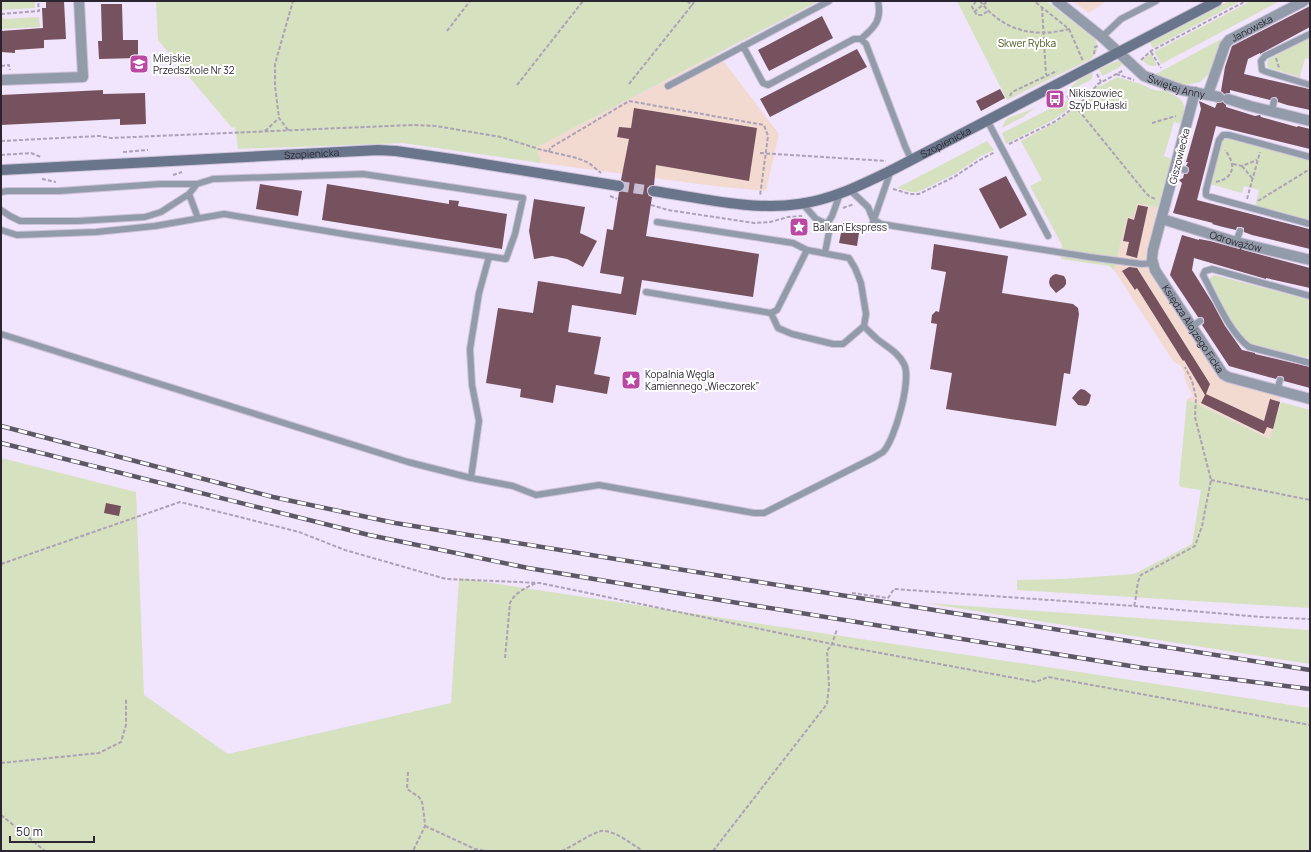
<svg xmlns="http://www.w3.org/2000/svg" width="1311" height="852" font-family="Manrope,sans-serif">
  <style>
    .industrial { fill: #f3dad1 }
    .green { fill: #d6e1bf }
    .building { fill: #76515e }
    .lines { fill: none; stroke-linecap: round; stroke-linejoin: round }
    .secondary-tunnel { stroke: #c9bed4; stroke-width: 10; stroke-dasharray: 10 5; stroke-linecap: butt }
    .lane-casing { stroke: #cdc2d8; stroke-width: 8 }
    .street-casing { stroke: #cdc2d8; stroke-width: 12 }
    .secondary-casing { stroke: #cdc2d8; stroke-width: 12 }
    .path { stroke: #aca2b6; stroke-width: 2; stroke-dasharray: 4 2; stroke-linecap: butt }
    .lane { stroke: #929ba9; stroke-width: 6 }
    .street { stroke: #929ba9; stroke-width: 10 }
    .secondary { stroke: #68758a; stroke-width: 10 }
    .rail-casing { stroke: #5e5766; stroke-width: 4.5 }
    .rail { stroke: #fff; stroke-width: 3; stroke-dasharray: 9; stroke-linecap: butt }
    .labels { text-anchor: middle; dominant-baseline: central; stroke-width: 4; stroke-linejoin: round; paint-order: stroke }
    .street-label { font-size: 10px; fill: #2b2531; stroke: #fff }
    .park-label { font-size: 10px; fill: #47541b; stroke: #fff }
    .poi-label { font-size: 10px; fill: #2b2531; stroke: #fff; text-anchor: start }
  </style>
  <rect width="100%" height="100%" fill="#f1e4fd"/>
  <path class="industrial" d="M1072 1H1107L1089 13Z
    M718 54 779 134 766 191 714 186 541 163 537 147Z
    M1137 203 1157 208 1148 260 1159 287 1225 381 1281 397 1271 439 1187 399 1193 396 1185 380 1184 372 1181 366 1173 361 1114 270 1127 217Z"/>
  <path class="green" d="M1 1H35V8L1 10Z
    M156 1H819L537 147 541 163 403 143 238 149 235 127 232 128 158 40Z
    M957 1H1046L1095 39C1100 47 1097 55 1089 60L1007 100Z
    M1229 1H1241L1153 48 1150 42Z
    M1251 1H1280L1161 64 1154 52Z
    M1292 1H1297L1221 46 1209 74 1200 82 1185 85 1156 74Z
    M1 17H3L4 19 39 17 40 27 1 29Z
    M1310 38V59L1305 58 1300 77 1269 68C1266 65 1267 63 1269 59Z
    M1151 54 1157 65C1151 68 1147 64 1142 60Z
    M1117 61 1124 63 1118 68 1102 76 1099 69Z
    M1092 73 1093 75 1091 80 1064 93 1080 79Z
    M1117 77C1125 80 1133 81 1140 84 1150 87 1153 93 1165 90 1184 100 1188 102 1181 124L1174 122 1164 156 1172 159 1158 207 1157 208 1137 203 1133 218 1127 217 1114 270 1109 266 1061 259 1062 245 1030 186 1042 180 1021 141 1058 121 1087 100 1098 85 1101 86Z
    M1067 100 1073 106 1053 120 1006 144 1002 133Z
    M1035 108 1023 117 1002 128 1005 121 1008 118Z
    M1228 138 1310 160V221L1255 206 1259 190 1244 186 1242 193 1210 184 1222 141Z
    M987 141 994 150 981 156 955 174 918 192H912L897 188Z
    M1214 275 1310 300V358L1250 345 1240 337 1210 281V278Z
    M1187 399 1270 439 1281 402 1310 410V608L1017 590V580L1063 579 1134 574 1192 544 1201 490 1181 487 1179 484Z
    M1 458 136 492 144 695 228 754 451 703 459 578 1060 669 1310 708V851H1Z
    M925 603 1310 630V664Z"/>
  <path class="building" d="M46 1H64L66 39 44 40V48L15 50V53L1 52V31L43 28 42 8H46Z
    M101 4H122L123 40H138V58L99 59 98 41H102Z
    M1310 6V27L1260 54V53L1248 59 1244 74 1309 89 1310 110 1287 105 1278 102 1277 98 1275 97 1270 100 1230 90V93L1224 94 1221 91 1225 67 1232 46Z
    M822 16 833 38 769 71 758 50Z
    M857 49 867 67 770 117 760 99Z
    M1000 89 1005 98 981 111 976 101Z
    M103 90V94L145 93 146 124 120 125V119L1 125V95Z
    M1199 101 1215 108 1217 103 1223 102 1226 105V107L1255 116 1260 115 1261 117 1297 127 1298 126 1310 129V149L1216 126 1197 200 1309 229 1310 249 1252 235 1244 232V228L1241 227H1237L1236 230 1223 227 1212 224 1213 223 1173 213 1182 183 1179 180 1183 178 1184 174H1187L1189 171V168L1186 166 1188 162H1186L1201 109Z
    M634 108 757 128 749 181 656 165 654 185 648 187 647 190 649 196 652 197 646 236 759 254 753 297 642 280 636 315 572 305 568 332 601 337 594 374 610 377 607 394 556 385 553 403 520 397 521 389 486 383 498 308 533 313 538 281 621 294 624 277 600 273 607 229 613 230 619 192 624 190 625 187V183L621 180 629 139 617 137 619 127 631 128Z
    M1006 176 1027 215 1000 229 979 189Z
    M260 184 302 191 298 216 256 209Z
    M327 184 449 204V200L459 201 458 206 507 214 502 249 322 220Z
    M534 199 585 207 580 233 597 241 583 267 567 259 552 256 534 259 529 231Z
    M1138 205 1148 207 1137 258 1126 255 1129 242 1123 241 1128 218 1134 220Z
    M843 223 860 226 857 246 839 243Z
    M1182 235 1199 240V239L1210 241 1310 268V288L1266 278V279L1194 258 1192 270 1212 302 1225 326 1242 350 1255 353V354L1310 367V388L1284 381V378L1282 376H1278L1276 379 1229 366 1202 325 1204 323V319L1202 317H1198L1170 275Z
    M934 244 1008 256 1002 293 1073 304 1078 308 1079 314 1070 374 1064 373 1056 426 946 409 952 373 930 369 937 324 931 323 932 315 936 311 939 312 946 272 931 269Z
    M1129 267 1137 268 1210 384 1206 394 1264 421 1270 399 1280 402 1273 429 1267 427 1264 434 1201 403 1205 395 1184 360 1183 361 1137 288 1135 290 1122 271Z
    M1056 274 1064 276 1066 280V284L1064 287 1056 293 1050 286 1049 282 1050 278 1053 275Z
    M1081 389 1085 390 1091 395 1089 403 1086 406 1078 405 1072 398 1078 391Z
    M106 503 121 506 119 516 104 513Z"/>
  <g class="lines">
    <path class="secondary-tunnel" d="M619 186 653 191"/>
    <defs>
      <path id="lane" d="M1310 34 1265 56 1261 61 1262 70 1267 72 1310 85
        M1102 37 1121 19 1156 1
        M861 39C875 27 882 20 878 1
        M743 46 763 83 768 85 854 39H861L866 44 905 146 911 159
        M668 86 829 1
        M1272 110 1274 101
        M987 120 1048 236
        M1310 157 1229 135H1223L1219 140 1206 190V195L1211 197 1310 224
        M1176 168 1185 170
        M850 190 868 207 873 219 881 224 1089 257 1142 264 1153 263
        M1 192 7 191H59L160 184H197
        M189 194 198 218
        M802 203 816 219 827 224
        M1 210 10 216 20 221H78L145 217 161 212 189 194 197 184 213 179 363 174 523 198 515 234 506 259 350 235 224 214 155 226 96 232 17 235 1 230
        M657 222 793 243 807 250
        M871 228 891 170
        M1236 242 1240 231
        M825 253 829 232 827 224 832 216 840 194
        M646 292 771 313 777 310 807 250 849 258 855 268 861 283 866 314 864 326 843 344H833L792 334 778 328 771 313
        M1310 296 1212 269 1205 271 1203 275C1215 297 1229 332 1249 347L1310 363
        M1191 327 1200 321
        M1 334 408 462 471 478 513 486 536 495 599 485 754 513H764L873 458C876 456 880 454 883 452 895 440 912 379 904 364 899 353 887 347 877 339 873 335 868 331 864 326
        M1277 391 1280 380
        M471 478 479 421 472 385 470 349 479 293 489 257"/>
      <g id="street">
        <path id="s1" d="M1057 1 1102 37 1144 76 1182 90 1219 97"/>
        <path d="M1 80 83 77 79 1"/>
        <path id="s2" d="M1195 92 1153 250 1152 259 1155 270 1223 374 1228 377 1310 399"/>
        <path id="s3" d="M1208 94 1225 45 1229 40 1304 1"/>
        <path d="M1228 99 1250 106 1310 121"/>
        <path id="s4" d="M1162 219 1236 242 1310 260"/>
      </g>
      <g id="secondary">
        <path id="s5" d="M1 170 378 150 396 151 452 159 619 186"/>
        <path id="s6" d="M653 191C700 198 753 211 799 204 834 199 863 184 894 169L1217 1"/>
      </g>
    </defs>
    <use href="#lane" class="lane-casing"/>
    <use href="#street" class="street-casing"/>
    <use href="#secondary" class="secondary-casing"/>
    <path class="path" d="M687 1 692 5 695 1
      M976 1 972 7 977 15H982L988 11
      M980 1C1003 31 1034 38 1069 29L1034 1
      M1042 7 1046 75
      M974 12 988 1
      M1 14 39 11 38 1
      M1069 29 1083 61
      M447 31 470 1
      M1151 52 1161 68
      M1094 54 1095 47 1098 46
      M1276 58 1279 68
      M1141 60 1151 51 1246 1
      M1 66 9 65 10 70
      M1097 74 1101 82
      M1116 74 1134 80
      M629 84 692 5
      M517 85 583 1
      M1010 96 1012 92 1057 71
      M1067 96 1145 192 1150 197 1156 199
      M1152 123 1176 116
      M288 130 279 118 275 86V64L293 1
      M265 131 279 118
      M1 141 99 136 111 138 412 125 436 126 501 137 542 150 577 158 589 163 601 173
      M1009 144 1056 121 1085 99 1098 84 1124 70
      M123 152 148 150
      M549 152 550 148 629 101 764 125 768 136 760 196
      M760 153 886 161
      M1 155 31 153 41 157
      M1233 164 1242 166 1257 160
      M1242 166 1252 178
      M173 175 182 172
      M42 179 56 182
      M1216 182C1235 178 1236 164 1225 150
      M893 189 910 194H919L954 177 978 161 995 152
      M610 196 617 199
      M1247 199 1260 152
      M1258 201 1310 169
      M651 205 668 210 754 223 770 222 788 217 802 216
      M843 208 854 204
      M1211 480 1310 500
      M1 564 180 502 299 532 345 550 446 579 540 583 832 644 1036 682 1048 677 1310 725
      M852 593 888 598 894 589 1134 606C1137 597 1136 582 1141 575L1195 546 1202 526 1211 480 1195 417 1196 397 1192 381 1185 367
      M1134 606 1261 617 1310 619
      M505 658 510 603C515 592 526 588 536 583
      M1 763 99 753 121 742 126 725V699
      M408 772 407 789 419 797 422 802 424 815 425 826 413 851
      M1 815 45 851
      M425 826 475 849 485 851
      M562 851C573 846 590 834 601 831 613 829 633 845 643 851
      M713 851 827 704 829 686 827 651 832 644 837 629"/>
    <use href="#lane" class="lane"/>
    <use href="#street" class="street"/>
    <use href="#secondary" class="secondary"/>
    <defs>
      <path id="rail" d="M1 426 273 497 395 523 671 568 1310 670
        M1 443 369 535 528 568 732 602 1143 668 1310 689"/>
    </defs>
    <use href="#rail" class="rail-casing"/>
    <use href="#rail" class="rail"/>
  </g>
  <defs>
    <symbol id="school-square" viewBox="-11 -11 22 22"><rect x="-9" y="-9" width="18" height="18" rx="4" fill="#bb49a4" stroke="#fff"/><path d="M0-5L7-2L0 1L-7-2ZM-4 1L0 2.5L4 1V4Q0 6-4 4Z" fill="#fff"/></symbol>
    <symbol id="bus-square" viewBox="-11 -11 22 22"><rect x="-9" y="-9" width="18" height="18" rx="4" fill="#bb49a4" stroke="#fff"/><path d="M-5-6H5V4H4V6H2V4H-2V6H-4V4H-5ZM-3.5-4V0h7V-4ZM-3.5 1.2v1.5H-2V1.2ZM2 1.2v1.5H3.5V1.2Z" fill="#fff"/></symbol>
    <symbol id="sight-square" viewBox="-11 -11 22 22"><rect x="-9" y="-9" width="18" height="18" rx="4" fill="#bb49a4" stroke="#fff"/><path d="M0-6L1.8-2.2L6-1.7L2.9 1.2L3.7 5.4L0 3.3L-3.7 5.4L-2.9 1.2L-6-1.7L-1.8-2.2Z" fill="#fff"/></symbol>
  </defs>
  <g fill-rule="evenodd">
    <use href="#school-square" x="128" y="53" width="22" height="22"/>
    <use href="#bus-square" x="1044" y="88" width="22" height="22"/>
    <use href="#sight-square" x="788" y="216" width="22" height="22"/>
    <use href="#sight-square" x="620" y="369" width="22" height="22"/>
  </g>
  <g class="labels">
    <g class="street-label">
      <text stroke="none"><textPath href="#s3" startOffset="84">Janowska</textPath></text>
      <text stroke="none"><textPath href="#s1" startOffset="149">Świętej Anny</textPath></text>
      <text stroke="none"><textPath href="#s6" startOffset="307">Szopienicka</textPath></text>
      <text stroke="none"><textPath href="#s5" startOffset="311">Szopienicka</textPath></text>
      <text transform="translate(1179 156) rotate(-76)">Giszowiecka</text>
      <text stroke="none"><textPath href="#s4" startOffset="77">Odrowążów</textPath></text>
      <text stroke="none"><textPath href="#s2" startOffset="254">Księdza Alojzego Ficka</textPath></text>
    </g>
    <g class="park-label">
      <text x="1027" y="43">Skwer Rybka</text>
    </g>
    <g class="poi-label">
      <text x="153" y="58">Miejskie<tspan x="153" dy="12">Przedszkole Nr 32</tspan></text>
      <text x="1069" y="93">Nikiszowiec<tspan x="1069" dy="12">Szyb Pułaski</tspan></text>
      <text x="813" y="227">Balkan Ekspress</text>
      <text x="645" y="374">Kopalnia Węgla<tspan x="645" dy="12">Kamiennego „Wieczorek”</tspan></text>
    </g>
  </g>
  <rect width="1311" height="852" fill="none" stroke="#2b2531" stroke-width="4"/>
  <path d="M10 836v6h84v-6" fill="none" stroke="#2b2531" stroke-width="2"/>
  <text x="16" y="836" font-size="12" fill="#2b2531" stroke="#ffffff" stroke-width="3" paint-order="stroke">50 m</text>
</svg>
